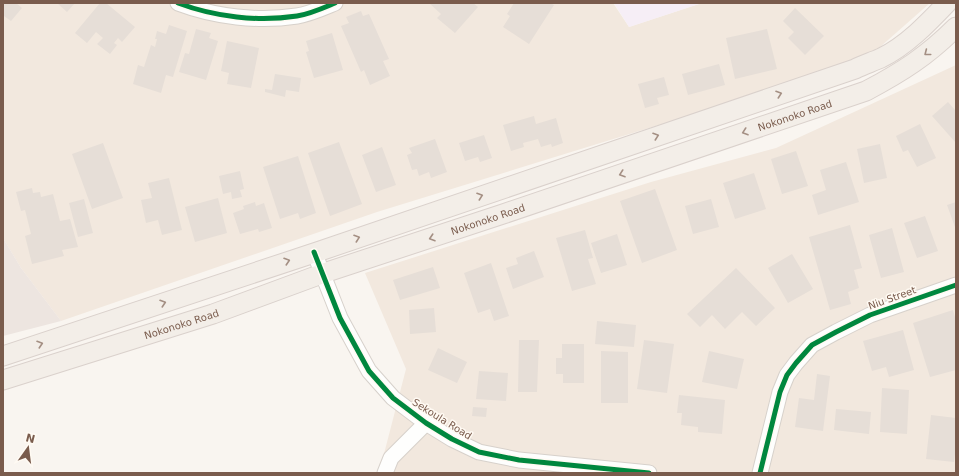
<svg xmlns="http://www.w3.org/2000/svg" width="959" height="476" font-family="'DejaVu Sans',sans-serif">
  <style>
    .residential { fill: #f2e8de }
    .industrial { fill: #ede5e0 }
    .education { fill: #f6eef6 }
    .building { fill: #e6ded7 }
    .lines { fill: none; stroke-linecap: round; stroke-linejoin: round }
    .minor-casing { stroke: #d7d1cb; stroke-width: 17 }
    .major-casing { stroke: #dad1cc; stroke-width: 21 }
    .minor { stroke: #fefefd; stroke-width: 15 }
    .major { stroke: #f3eee8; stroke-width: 19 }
    .cycleway-casing { stroke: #fffaf3; stroke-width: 8 }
    .cycleway { stroke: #00873e; stroke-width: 5 }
    .oneway { stroke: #a48f83 }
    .labels { text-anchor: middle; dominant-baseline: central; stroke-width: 3; stroke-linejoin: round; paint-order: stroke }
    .street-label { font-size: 10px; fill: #7a5c4d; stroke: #fffaf3 }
  </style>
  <rect width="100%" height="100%" fill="#f9f5f0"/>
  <path class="residential" d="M3 3H613L629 27 702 3H930L863 62 377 212 61 321 21 268 3 238Z
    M956 65V473H379L406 369 365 273 651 182 776 148Z"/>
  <path class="industrial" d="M3 238 21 268 61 321 3 336Z"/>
  <path class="education" d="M614 3H702L629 27Z"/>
  <path class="building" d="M3 3H16L22 8 11 21 4 16 3 17Z
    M57 3H75L67 12Z
    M100 3H106L135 27 122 42 118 38 114 43 117 45 110 54 97 44 103 38 96 32 87 43 75 33Z
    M429 3H473L478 7 455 33 437 18 441 14Z
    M514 3H550L554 5 529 44 503 27 510 16 507 14Z
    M795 8 824 36 805 55 788 38 794 32 783 21Z
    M361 11 363 16 369 14 389 59 383 61 390 76 370 85 364 70 361 72 341 26 349 23 346 17Z
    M169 25 187 31 173 77 166 75 161 93 133 84 138 65 144 67 151 45 155 47 157 39H155L157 31 166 34Z
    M196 29 211 33 209 38 218 41 206 80 179 72 185 53 189 54Z
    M767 29 777 69 735 79 726 38Z
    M332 33 343 70 314 78 306 52 309 51 306 41Z
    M227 41 259 48 251 88 227 84 229 73 221 71Z
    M719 64 725 85 688 95 682 74Z
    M275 74 301 78 299 92 286 90 285 97 265 92V89L272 90Z
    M664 77 669 95 657 98 659 104 645 108 638 84Z
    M948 102 956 111V143L932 116Z
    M534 116 536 124 556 118 563 143 552 147 551 144 541 147 538 139 523 143 524 147 511 151 503 125Z
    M920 124 936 158 917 167 908 150 903 152 896 136Z
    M484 135 492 158 480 162 478 157 465 161 459 143Z
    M435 139 447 172 431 178 429 172 419 176 417 169 412 170 407 155 412 153 409 148Z
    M339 142 362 204 330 216 308 153Z
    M103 143 123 198 92 209 72 154Z
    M880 144 887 178 864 183 857 149Z
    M382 147 396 185 376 192 362 155Z
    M796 151 808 186 782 194 771 159Z
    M298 156 316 213 300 219 298 213 280 219 263 167Z
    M846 162 859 202 818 215 812 195 826 190 820 170Z
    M240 171 244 189 240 190 242 197 232 199 231 192 223 194 219 176Z
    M754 173 766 209 735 219 723 183Z
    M169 178 182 230 162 235 158 220 146 223 141 200 152 198 148 183Z
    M32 188 33 193 40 192 41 197 53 194 60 221 70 219 78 247 62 250 64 256 32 264 25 236 31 234 25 210 21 211 16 192Z
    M655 189 677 250 642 263 620 201Z
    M218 198 227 233 195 242 185 207Z
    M84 199 93 233 78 237 69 203Z
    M711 199 719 227 693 234 685 206Z
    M255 202 256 206 264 203 272 228 259 232 258 229 240 234 233 213 244 209 243 206Z
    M956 202V230L947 205Z
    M925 216 938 251 917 258 904 223Z
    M850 225 862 268 854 270 859 288 848 292 851 304 830 310 809 237Z
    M892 228 904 272 881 278 869 235Z
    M585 230 593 258 588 259 596 284 572 291 556 238Z
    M617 234 627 265 601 273 591 243Z
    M534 251 544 277 513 289 506 268 518 264 516 258Z
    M792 254 813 289 788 303 768 268Z
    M491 263 509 316 494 321 490 309 478 313 464 273Z
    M433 267 440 288 400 300 393 280Z
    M736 268 775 308 756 326 742 312 725 329 712 315 700 327 687 314Z
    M434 308 436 332 410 334 409 310Z
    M953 310 956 321V370L930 377 913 323Z
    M597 321 636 325 634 347 595 344Z
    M903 330 914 370 889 377 886 367 872 371 863 341Z
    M519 340H539L537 392H518Z
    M644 340 674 344 667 393 637 389Z
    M562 344H584V383H563V374H556V358H562Z
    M438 348 467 362 457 383 428 370Z
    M601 351 628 352V403H601Z
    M709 351 744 359 737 389 702 382Z
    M479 371 508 373 506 401 476 399Z
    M817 374 830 376 823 431 795 427 799 398 814 400Z
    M882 388 909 390 907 434 880 432Z
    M679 395 725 400 722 434 698 432V427L681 425 682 413H677Z
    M473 407 487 408 486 417 472 416Z
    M836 409 871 412 869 434 834 430Z
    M931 415 956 418V446L954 462 926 459Z"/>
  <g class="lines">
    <defs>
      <path id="minor" d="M178 3C215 17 258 22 297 16 310 14 323 8 335 3
        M314 252 340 318 369 371 393 398 426 423 452 439 479 452 519 460 649 473
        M385 473 391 458 426 423
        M760 473 780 392 787 375 796 363 812 345 836 332 870 315 956 285"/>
      <g id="major">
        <path d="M3 356 320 251 855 69C863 65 872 62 881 58 906 46 928 23 947 3"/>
        <path id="s1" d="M3 380 213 314 324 273 503 214 866 91C902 72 927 56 956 27"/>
      </g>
    </defs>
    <use href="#minor" class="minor-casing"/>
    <use href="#major" class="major-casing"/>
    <use href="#minor" class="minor"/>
    <use href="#major" class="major"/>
    <defs>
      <path id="cycleway" d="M178 3C215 17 258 22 297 16 310 14 323 8 335 3
        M314 252 340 318 369 371 393 398 426 423 452 439 479 452 519 460 649 473
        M760 473 780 392 787 375 796 363 812 345 836 332 870 315 956 285"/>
    </defs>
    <use href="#cycleway" class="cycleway-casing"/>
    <use href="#cycleway" class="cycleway"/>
  </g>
  <defs><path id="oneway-chevron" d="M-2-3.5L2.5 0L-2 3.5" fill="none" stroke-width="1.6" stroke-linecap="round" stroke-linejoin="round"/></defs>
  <g class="oneway">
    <use href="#oneway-chevron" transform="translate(927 53) rotate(142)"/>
    <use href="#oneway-chevron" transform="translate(779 94) rotate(-19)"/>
    <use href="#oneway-chevron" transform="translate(745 132) rotate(161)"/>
    <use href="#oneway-chevron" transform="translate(656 136) rotate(-19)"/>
    <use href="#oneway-chevron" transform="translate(622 174) rotate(161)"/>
    <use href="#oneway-chevron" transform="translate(480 196) rotate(-19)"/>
    <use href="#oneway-chevron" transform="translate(357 238) rotate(-19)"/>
    <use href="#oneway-chevron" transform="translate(432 238) rotate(162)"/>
    <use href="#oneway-chevron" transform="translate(287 261) rotate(-18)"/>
    <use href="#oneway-chevron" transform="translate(163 303) rotate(-18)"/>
    <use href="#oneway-chevron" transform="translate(40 344) rotate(-18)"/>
  </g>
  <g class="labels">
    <g class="street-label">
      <text stroke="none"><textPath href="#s1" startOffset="835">Nokonoko Road</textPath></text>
      <text stroke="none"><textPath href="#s1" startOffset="511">Nokonoko Road</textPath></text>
      <text transform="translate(892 298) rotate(-20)">Niu Street</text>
      <text stroke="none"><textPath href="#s1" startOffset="187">Nokonoko Road</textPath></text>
      <text transform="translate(442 419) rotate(32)">Sekoula Road</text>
    </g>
  </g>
  <rect width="959" height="476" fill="none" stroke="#7a5c4d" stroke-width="8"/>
  <g transform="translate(28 448) rotate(14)" stroke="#fffaf3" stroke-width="3" paint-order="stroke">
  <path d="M0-3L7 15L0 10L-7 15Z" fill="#7a5c4d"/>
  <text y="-6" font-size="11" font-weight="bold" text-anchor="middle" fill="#7a5c4d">N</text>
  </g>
</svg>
